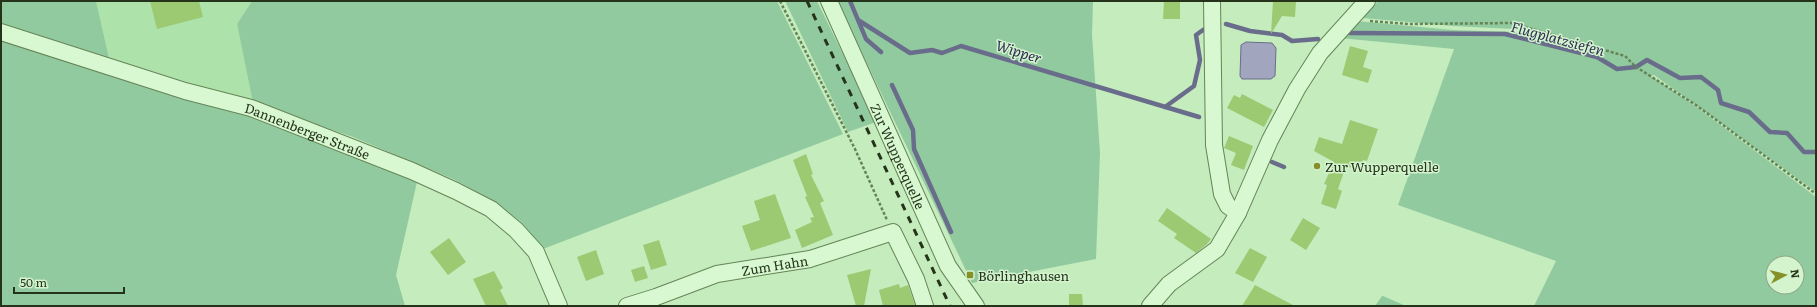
<svg xmlns="http://www.w3.org/2000/svg" width="1817" height="307" font-family="Literata,serif">
  <style>
    .farmland { fill: #ade2ab }
    .green { fill: #92ca9f; fill-rule: evenodd }
    .water { fill: #a1a6be; stroke: #696d8b }
    .lines { fill: none; stroke-linecap: round; stroke-linejoin: round }
    .stream { stroke: #696d8b; stroke-width: 4.5 }
    .building { fill: #9bca73 }
    .street-casing { stroke: #668457; stroke-width: 18 }
    .path { stroke: #668457; stroke-width: 2.5; stroke-dasharray: 3 2; stroke-linecap: butt }
    .street { stroke: #d7f8d0; stroke-width: 16 }
    .rail { stroke: #25331b; stroke-width: 3; stroke-dasharray: 7 7; stroke-linecap: butt }
    .poi-dot { fill: #859128; stroke: #d3f4cd; stroke-width: 1.5 }
    .labels { text-anchor: middle; dominant-baseline: central; stroke-width: 3; stroke-linejoin: round; paint-order: stroke }
    .street-label { font-size: 13px; fill: #25331b; stroke: #d3f4cd }
    .poi-label { font-size: 13px; fill: #25331b; stroke: #d3f4cd; text-anchor: start }
    .water-label { font-size: 14px; font-style: italic; fill: #2d2b53; stroke: #d3f4cd }
  </style>
  <rect width="100%" height="100%" fill="#c5ecbd"/>
  <path class="farmland" d="M96 1H252L237 24 253 103 109 58Z"/>
  <path class="green" d="M1 1H96L109 58 1 25Z
    M252 1H777L843 134 543 249 520 221 490 199 453 179 353 137 253 103 237 24Z
    M785 1H817L876 122 848 132Z
    M837 1H1093L1092 35 1100 153 1096 259 972 283Z
    M1378 1H1816V192L1654 75 1651 76 1694 105 1816 197V306H1534L1556 261 1398 205 1454 49 1340 38 1356 21 1453 30 1513 32 1585 49 1591 47 1514 29 1453 26 1363 18ZM1773 263H1797V287H1773Z
    M1 39 249 115 349 151 417 182 396 275 405 306H1Z
    M1382 296H1383L1406 306H1375Z"/>
  <path class="water" d="M1246 42 1272 43 1276 48 1275 76 1271 79H1242L1240 76 1241 45Z"/>
  <g class="lines">
    <path class="stream" d="M850 1 858 20 910 53 932 50 942 53 961 46 1199 117
      M858 20 866 39 881 52
      M1226 24 1250 31 1282 35 1292 41 1318 39
      M1350 33 1505 34 1597 57 1617 69 1636 67 1647 60 1680 78 1701 77 1718 90 1721 103 1749 112 1770 132 1787 133 1804 152H1816
      M892 85 913 130 914 149 951 232
      M1165 107 1194 86 1200 60 1196 35 1203 30
      M1272 162 1284 167"/>
  </g>
  <path class="building" d="M150 1H199L203 17 157 29Z
    M1164 1H1180V19H1163Z
    M1273 1H1296L1295 17 1282 16 1271 34Z
    M1350 46 1368 51 1363 67 1372 70 1368 83 1342 75Z
    M1242 94 1273 110 1264 127 1227 108 1234 95 1240 98Z
    M1350 120 1378 129 1367 161 1363 160 1359 170 1346 166 1338 189 1342 191 1336 209 1321 204 1327 185 1324 184 1334 162 1314 151 1319 137 1342 144Z
    M1229 136 1253 146 1244 170 1231 165 1236 153 1224 148Z
    M806 154 813 174 811 175 824 201 820 203 833 235 802 248 795 230 812 222 810 218 814 217 805 197 807 196 793 160Z
    M775 194 791 238 751 251 742 226 760 220 754 201Z
    M1167 208 1211 239 1207 244 1196 253 1174 238 1177 234 1158 221Z
    M1303 218 1320 228 1306 250 1290 240Z
    M449 238 466 262 448 275 430 252Z
    M659 240 667 265 651 270 643 245Z
    M1250 248 1267 257 1253 282 1235 273Z
    M596 250 604 274 586 281 577 257Z
    M644 266 648 278 635 282 631 270Z
    M871 269 864 306H856L847 275Z
    M494 271 503 288 500 290 508 306H486L473 279Z
    M899 284 900 288 908 285 915 305 883 306 879 290Z
    M1255 285 1295 306H1242Z
    M1069 294H1082L1083 306H1069Z"/>
  <g class="lines">
    <defs>
      <g id="street">
        <path id="s1" d="M829 1 948 266 976 306"/>
        <path d="M1212 1 1214 145 1222 194 1228 206 1238 213"/>
        <path id="s2" d="M1 32 185 91 251 108 412 171 456 191 491 209 516 230 536 252 559 306"/>
        <path id="s3" d="M627 306 656 297 717 274 810 259 893 232 916 279 925 306"/>
        <path d="M1150 306 1169 284 1217 249 1238 213 1270 140 1297 89 1320 53 1367 1"/>
      </g>
    </defs>
    <use href="#street" class="street-casing"/>
    <path class="path" d="M780 1 855 149 887 220
      M1370 21 1408 24 1512 23 1625 56 1636 67 1696 105 1816 194"/>
    <use href="#street" class="street"/>
    <path class="rail" d="M807 1 950 306"/>
  </g>
  <g class="poi-dot">
    <circle cx="1317" cy="166" r="4"/>
    <rect x="966" y="271" width="8" height="8" rx="2"/>
  </g>
  <g class="labels">
    <g class="street-label">
      <text stroke="none"><textPath href="#s2" startOffset="322">Dannenberger Straße</textPath></text>
      <text stroke="none"><textPath href="#s1" startOffset="170">Zur Wupperquelle</textPath></text>
      <text stroke="none"><textPath href="#s3" startOffset="154">Zum Hahn</textPath></text>
    </g>
    <g class="poi-label">
      <text x="1325" y="166">Zur Wupperquelle</text>
      <text x="978" y="275">Börlinghausen</text>
    </g>
    <g class="water-label">
      <text transform="translate(1558 38) rotate(15)">Flugplatzsiefen</text>
      <text transform="translate(1019 51) rotate(17)">Wipper</text>
    </g>
  </g>
  <rect width="1817" height="307" fill="none" stroke="#25331b" stroke-width="4"/>
  <g transform="translate(1785 275) rotate(83)"><circle r="19" fill="#d3f4cd" stroke="#8da786"/>
  <path d="M0-3L7 15L0 10L-7 15Z" fill="#859128"/>
  <text y="-6" font-size="11" font-weight="bold" text-anchor="middle" fill="#25331b">N</text>
  </g>
  <path d="M14 287v6h110v-6" fill="none" stroke="#25331b" stroke-width="2"/>
  <text x="20" y="287" font-size="12" fill="#25331b" stroke="#d3f4cd" stroke-width="3" paint-order="stroke">50 m</text>
</svg>
